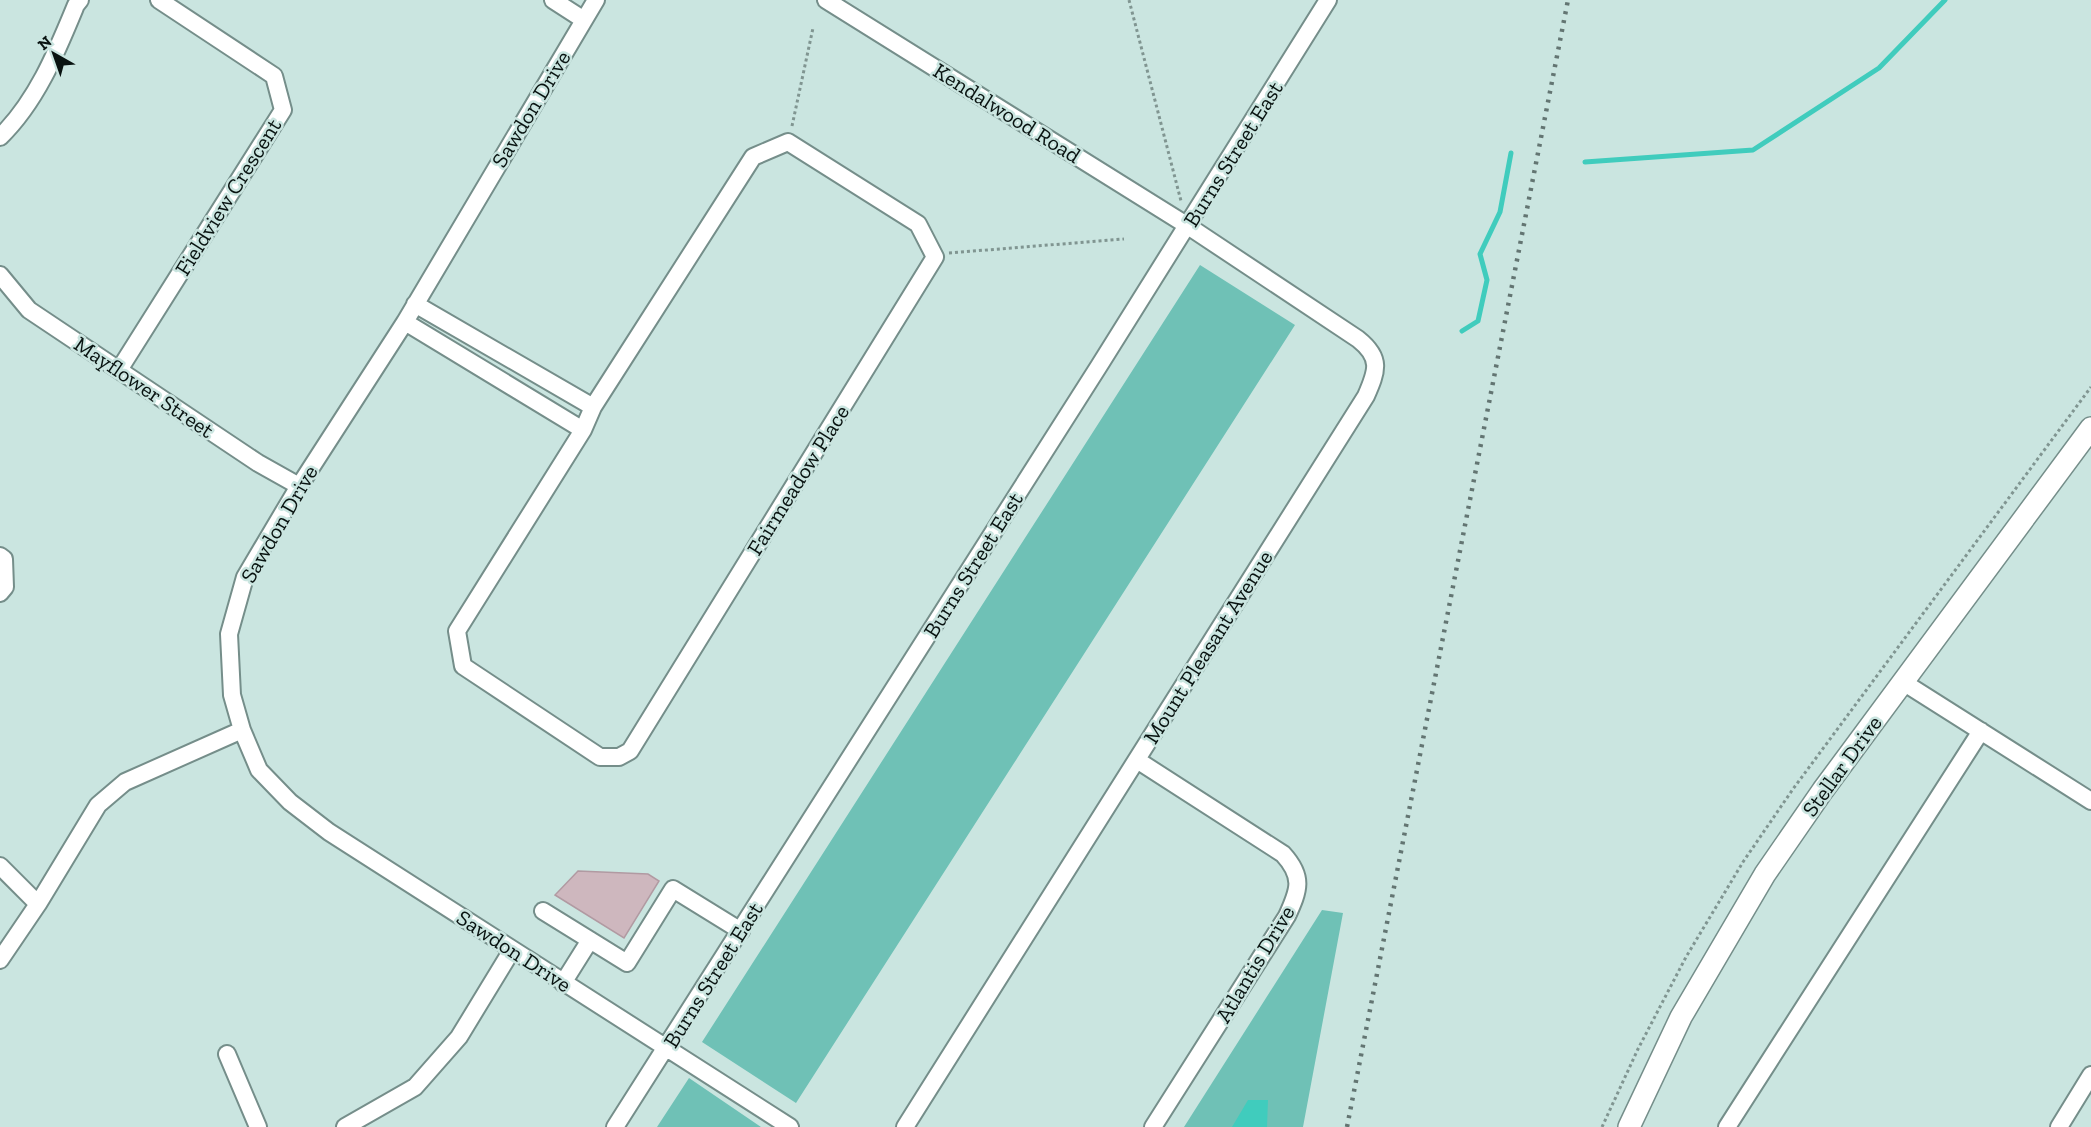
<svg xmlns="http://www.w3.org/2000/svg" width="2091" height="1127" font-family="'Zilla Slab',serif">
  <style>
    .green { fill: #6fc1b6 }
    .water { fill: #40ccbd }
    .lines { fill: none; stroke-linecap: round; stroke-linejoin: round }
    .stream { stroke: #40ccbd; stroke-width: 5 }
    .building { fill: #ceb7be; stroke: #b19aa2; stroke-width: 1.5 }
    .minor-casing { stroke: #758e8a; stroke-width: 20 }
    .major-casing { stroke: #758e8a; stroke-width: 24 }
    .path { stroke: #809591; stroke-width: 3; stroke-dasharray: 3 3; stroke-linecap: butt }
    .minor { stroke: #fff; stroke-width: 16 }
    .major { stroke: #fff; stroke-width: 21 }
    .rail { stroke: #637572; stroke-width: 4.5; stroke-dasharray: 3 6; stroke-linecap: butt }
    .labels { text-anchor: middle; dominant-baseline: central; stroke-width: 5; stroke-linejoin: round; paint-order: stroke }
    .street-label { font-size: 22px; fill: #091311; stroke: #cae5e0 }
  </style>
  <rect width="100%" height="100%" fill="#cae5e0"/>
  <path class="green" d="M1200 265 1295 325 796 1103 702 1042Z
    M1322 910 1343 913 1303 1127H1184Z
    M689 1078 761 1127H657Z"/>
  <path class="water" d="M1248 1100H1268L1267 1127H1232Z"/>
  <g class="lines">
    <path class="stream" d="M1585 162 1753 150 1879 68 1945 0
      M1462 331 1478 321 1487 280 1480 254 1500 212 1511 153"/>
  </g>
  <path class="building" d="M578 871 648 874 659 881 624 938 555 895Z"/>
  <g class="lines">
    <defs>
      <path id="minor" d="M553 0 584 20
        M596 0 405 322 296 491 245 577 229 634 232 695 242 730 259 770 290 802 329 832 790 1127
        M826 0 1188 226 1358 339C1382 358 1377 371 1366 396L905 1127
        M0 137C37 101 57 51 76 5L80 0
        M788 142 918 224 935 257 630 751 619 757H600L463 666 457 631 583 430 593 407 753 157Z
        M0 275 29 310 258 463 299 486
        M415 304 593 407
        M405 322 583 430
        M119 370 283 110 274 76 159 0
        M0 556 4 559 5 587 0 593
        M1903 682 2091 801
        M1137 760 1283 854C1304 877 1299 890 1287 916L1153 1127
        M0 866 38 904
        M543 911 627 963 673 889 741 931
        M0 960 38 904 98 805 125 782 242 730
        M563 983 590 940
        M227 1054 258 1127
        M345 1127 415 1087 459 1037 512 950
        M615 1127 1099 366 1328 0
        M1727 1127 1981 731
        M2059 1127 2091 1075"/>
      <path id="major" d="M1629 1127 1681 1017 1765 874 1823 790 2091 428"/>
    </defs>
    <use href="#minor" class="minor-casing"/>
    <use href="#major" class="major-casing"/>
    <path class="path" d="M1129 0 1181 201
      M792 126 813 28
      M949 253 1124 239
      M1602 1127 1638 1049 1686 957 1743 862 1793 789 2091 387"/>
    <use href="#minor" class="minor"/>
    <use href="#major" class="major"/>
    <path class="rail" d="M1347 1127 1568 0"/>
  </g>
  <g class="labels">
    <g class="street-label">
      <text transform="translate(531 109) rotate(-59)">Sawdon Drive</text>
      <text transform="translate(1007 113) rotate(32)">Kendalwood Road</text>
      <text transform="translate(1233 154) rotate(-58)">Burns Street East</text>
      <text transform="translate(228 197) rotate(-58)">Fieldview Crescent</text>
      <text transform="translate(144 387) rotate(34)">Mayflower Street</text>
      <text transform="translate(798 480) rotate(-58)">Fairmeadow Place</text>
      <text transform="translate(279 524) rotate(-60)">Sawdon Drive</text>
      <text transform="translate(973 565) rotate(-58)">Burns Street East</text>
      <text transform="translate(1208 647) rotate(-58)">Mount Pleasant Avenue</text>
      <text transform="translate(1842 766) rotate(-54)">Stellar Drive</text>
      <text transform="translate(514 951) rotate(33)">Sawdon Drive</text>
      <text transform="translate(1255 964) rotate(-59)">Atlantis Drive</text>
      <text transform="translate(713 975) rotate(-58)">Burns Street East</text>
    </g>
  </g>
  <g transform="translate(54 54) rotate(320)" stroke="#cae5e0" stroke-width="4.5" paint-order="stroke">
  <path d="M0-4.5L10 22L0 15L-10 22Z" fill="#091311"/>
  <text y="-9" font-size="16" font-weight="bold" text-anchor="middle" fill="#091311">N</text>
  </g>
</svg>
